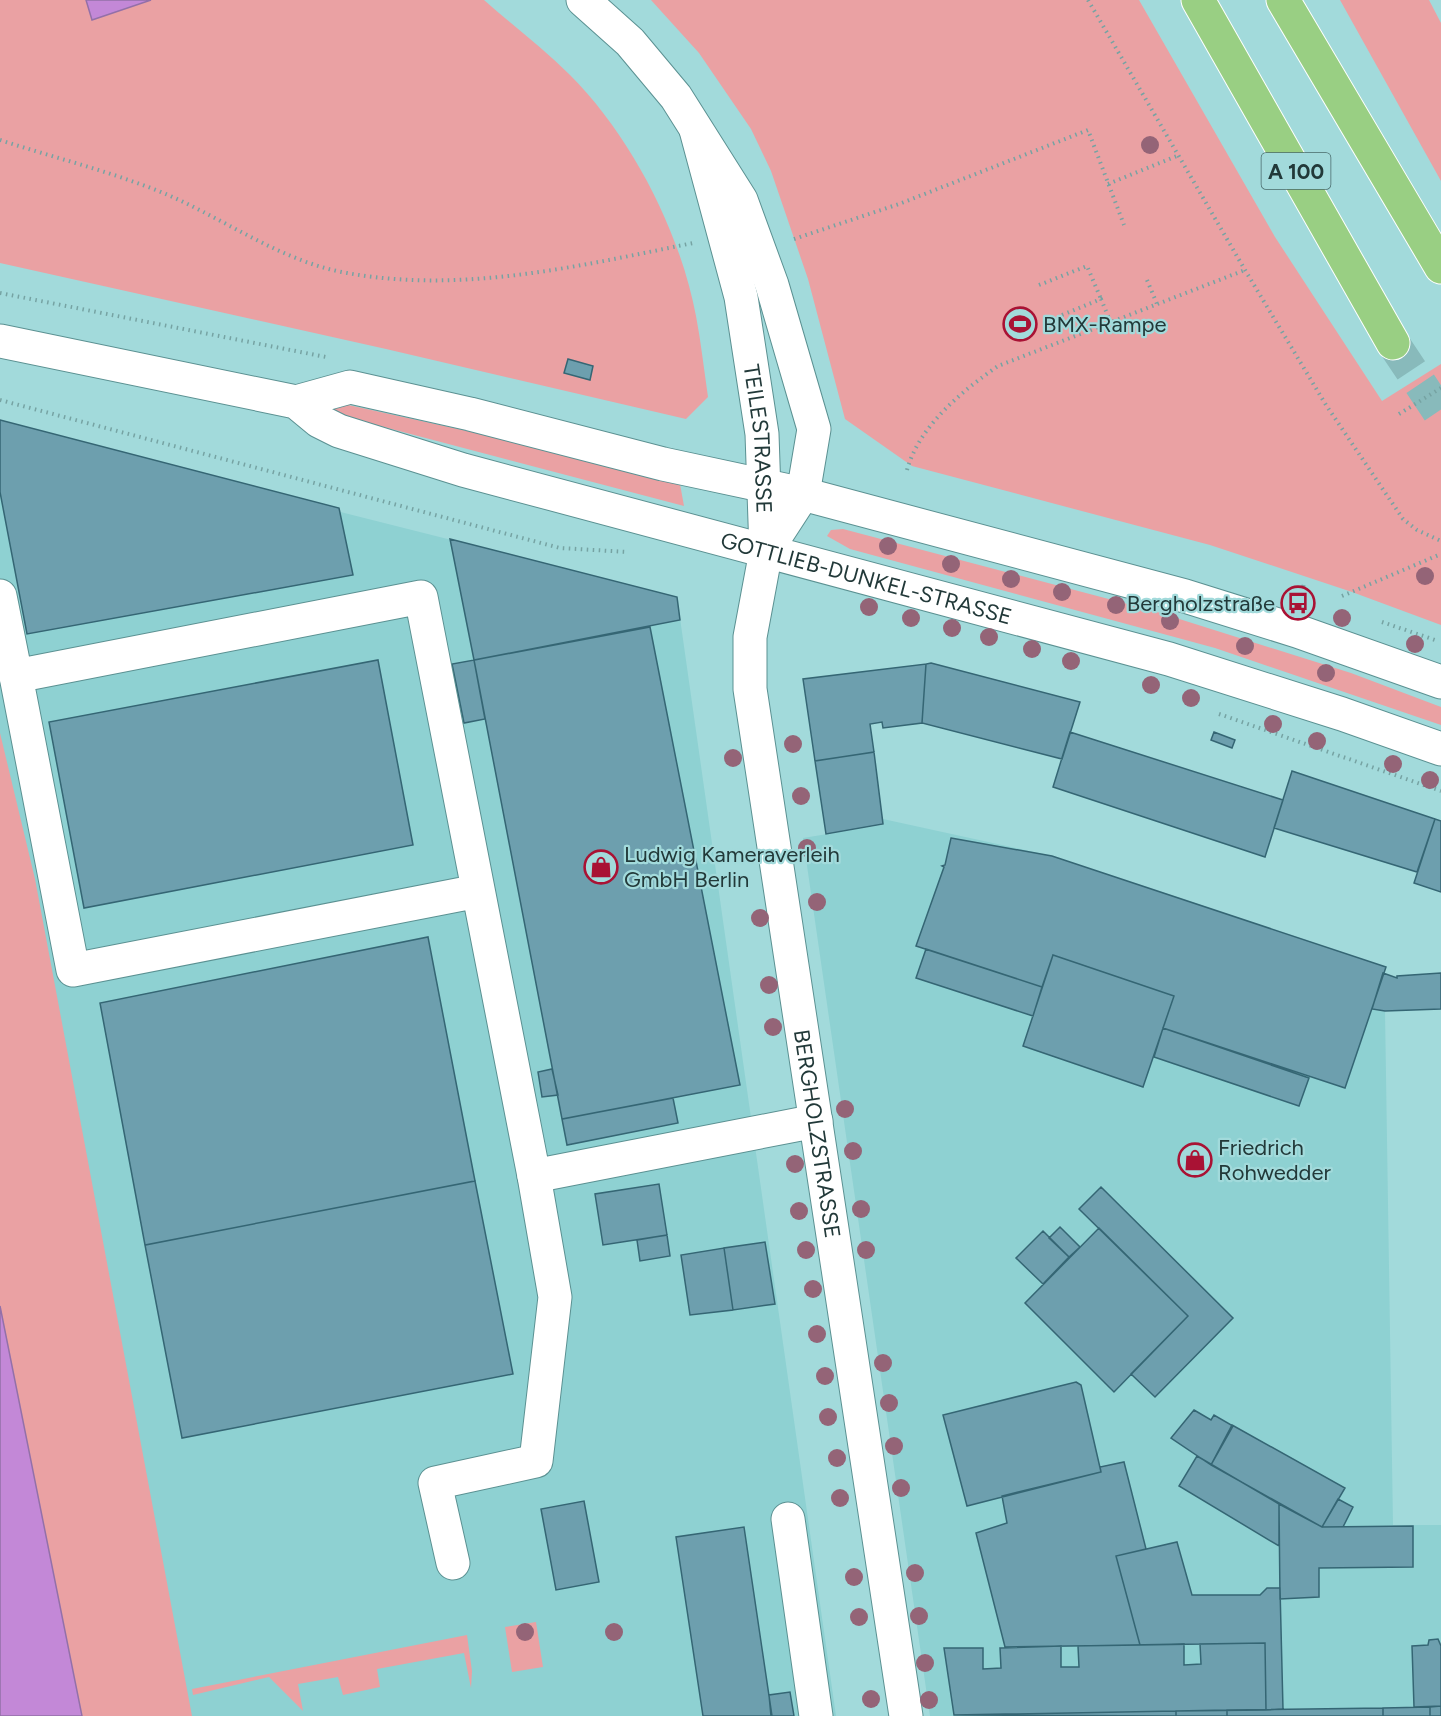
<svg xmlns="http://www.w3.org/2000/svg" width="1441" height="1716" font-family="Figtree,sans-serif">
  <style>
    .built { fill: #8ed1d2 }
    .green { fill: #eaa1a3 }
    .water { fill: #c388d7; stroke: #9370a8; stroke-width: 1.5 }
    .building { fill: #6d9fae; stroke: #356674; stroke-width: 1.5 }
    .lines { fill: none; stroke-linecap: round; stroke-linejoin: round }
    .highway-tunnel { stroke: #88babb; stroke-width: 33; stroke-dasharray: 33 16; stroke-linecap: butt }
    .minor-casing { stroke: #5b9192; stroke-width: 35 }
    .highway-casing { stroke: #fff; stroke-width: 35 }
    .path { stroke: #76a3a3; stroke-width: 4; stroke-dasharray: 1.5 4.5; stroke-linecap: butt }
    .minor { stroke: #fff; stroke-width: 33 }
    .highway { stroke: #99cf83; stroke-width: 33 }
    .tree { fill: #946477 }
    .labels { text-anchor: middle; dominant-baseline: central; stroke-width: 4.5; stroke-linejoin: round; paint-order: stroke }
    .shield { fill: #a2dadb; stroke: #48696a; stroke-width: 1.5 }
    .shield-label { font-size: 21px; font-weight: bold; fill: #223939 }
    .poi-label { font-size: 22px; fill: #223939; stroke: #a2dadb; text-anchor: start }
    .street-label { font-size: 22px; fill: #223939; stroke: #a2dadb }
  </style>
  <rect width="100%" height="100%" fill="#a2dadb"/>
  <path class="built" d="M0 426 677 597 836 1716H0Z
    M883 819 1052 856 1386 967 1372 1008 1385 1011 1393 1525H1441V1716H930L803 838 882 825Z"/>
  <path class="green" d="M0 0H484C512 25 543 48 570 75 631 136 680 231 696 316 701 342 704 370 708 397L686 419 386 349 0 263Z
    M651 0H1139L1275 237 1382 401 1441 364V625L1352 592 1210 545 912 466 845 419 808 279 771 171 751 129 699 53Z
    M1340 0H1429L1441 23V181Z
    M330 401 504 439 680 484 684 506 327 412Z
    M843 529 1154 611 1351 673 1441 707V725L1215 648 850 549 827 536 831 530Z
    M0 733 35 879 192 1716H82L0 1306Z
    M536 1622 543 1667 512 1672 505 1627Z
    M467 1635 472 1671 471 1688 464 1653 377 1669 380 1687 343 1695 338 1677 298 1684 303 1711 269 1677 193 1695 192 1689Z"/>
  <path class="water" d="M86 0H151L92 20Z
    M0 1306 82 1716H0Z"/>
  <path class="building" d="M568 359 593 366 590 380 564 373Z
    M0 420 339 508 353 575 27 634 0 492Z
    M450 539 677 597 680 620 474 660Z
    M650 627 740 1085 562 1119 474 660Z
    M378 660 413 845 84 908 49 722Z
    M474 660 485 719 464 723 452 664Z
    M931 663 1080 702 1062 759 922 723 926 664Z
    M926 664 922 723 883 728 882 722 870 724 874 752 815 761 803 679Z
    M1070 732 1283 800 1265 857 1053 787Z
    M1214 732 1235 740 1232 748 1211 740Z
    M874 752 883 824 826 834 815 761Z
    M1292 771 1435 819 1417 872 1274 828Z
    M1435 819 1441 821V892L1414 883Z
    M951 838 1052 856 1386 967 1345 1088 1163 1028 1174 996 1053 955 1042 987 916 946 944 867 942 866 945 865Z
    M428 937 475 1181 145 1245 100 1003Z
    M926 949 1042 987 1033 1016 916 978Z
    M1053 955 1174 996 1143 1087 1023 1046Z
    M1383 973 1397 978V976L1441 973V1009L1385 1011 1372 1009Z
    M1163 1028 1309 1078 1299 1106 1154 1057Z
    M552 1069 558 1095 542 1097 538 1072Z
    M673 1098 678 1123 567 1145 562 1119Z
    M475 1181 513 1374 182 1438 145 1245Z
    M659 1184 667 1235 603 1245 595 1194Z
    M1101 1187 1233 1318 1155 1397 1131 1374 1188 1316 1079 1209Z
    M1060 1227 1080 1247 1069 1257 1049 1238Z
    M1099 1228 1188 1316 1114 1392 1025 1303Z
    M1043 1231 1069 1257 1043 1284 1016 1258Z
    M667 1235 670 1256 640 1261 637 1240Z
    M765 1242 775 1304 733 1310 724 1248Z
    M724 1248 733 1310 690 1315 681 1255Z
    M1076 1382 1081 1385 1101 1472 967 1506 943 1415Z
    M1194 1410 1211 1420 1214 1415 1233 1426 1211 1465 1171 1438Z
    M1232 1425 1345 1488 1322 1527 1211 1465Z
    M1197 1456 1279 1504V1546L1179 1486Z
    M1124 1462 1146 1549 1116 1556 1140 1645 1005 1647 976 1533 1007 1523 1002 1496 1101 1472 1100 1467Z
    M1338 1499 1353 1507 1343 1527H1322Z
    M584 1501 599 1582 556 1590 541 1509Z
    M1279 1504 1322 1527 1413 1526V1567L1319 1568V1597L1280 1599Z
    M744 1527 772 1716H703L676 1537Z
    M1177 1542 1192 1595H1260L1267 1588H1280L1283 1709 1266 1710 1265 1643 1140 1645 1116 1556Z
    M1438 1639 1441 1646V1706L1414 1707 1412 1646 1428 1645 1429 1640Z
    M1265 1643 1266 1710 1176 1711 954 1715 944 1648H983V1669L1001 1668 1000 1648 1061 1646V1667H1079L1078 1646 1184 1644V1665L1201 1664 1200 1644Z
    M790 1692 794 1716H771L769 1695Z
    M1441 1706V1716H1430V1707Z
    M1430 1707V1716H1383V1708Z
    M1383 1708V1716H1227V1710Z
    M1227 1710V1716H1176V1711Z
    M1176 1711V1716L954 1715Z"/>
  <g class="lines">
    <path class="highway-tunnel" d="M1393 343 1441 415"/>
    <defs>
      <g id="minor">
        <path d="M583 0 630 42 676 97 741 200 772 285 814 429 803 494 766 551"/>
        <path id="s1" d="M696 130 741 297 762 434 766 551 750 637V689L906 1716"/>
        <path id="s2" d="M0 341 296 402 319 421 339 431 463 470 1169 659 1342 714 1441 749"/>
        <path d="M296 402 350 387 470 414 663 464 803 494 1185 596 1297 631 1441 682"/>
        <path d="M0 596 16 676"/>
        <path d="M478 891 73 970 16 676 421 597 534 1176 816 1121"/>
        <path d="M788 1519 816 1716"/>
        <path d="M453 1563 435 1483 536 1461 555 1297 534 1176"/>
      </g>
      <path id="highway" d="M1198 0 1393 343
        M1283 0 1441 267"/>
    </defs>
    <use href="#minor" class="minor-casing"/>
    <use href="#highway" class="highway-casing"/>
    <path class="path" d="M1088 0 1245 270 1326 405 1403 519 1417 530 1441 541
      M0 140C52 157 105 170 156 190 220 215 278 261 347 273 463 294 579 266 693 243
      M1108 184 1177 156
      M794 239 899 204 1088 130 1124 225
      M1147 280 1157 304
      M1039 285 1087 266 1101 299
      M0 293 326 357
      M1062 315 1101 299 1110 321
      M0 400 560 548 628 552
      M1399 414 1441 388
      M907 470C919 426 962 391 998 366L1245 270
      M1342 596 1441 554
      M1300 598 1304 584
      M1382 622 1438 641
      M1219 714 1441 791"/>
    <use href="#minor" class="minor"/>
    <use href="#highway" class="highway"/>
  </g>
  <g class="tree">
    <circle cx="1150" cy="145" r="9"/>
    <circle cx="888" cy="546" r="9"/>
    <circle cx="951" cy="564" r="9"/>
    <circle cx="1425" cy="576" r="9"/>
    <circle cx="1011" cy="579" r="9"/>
    <circle cx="1062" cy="592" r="9"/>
    <circle cx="1116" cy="605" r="9"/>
    <circle cx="869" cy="607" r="9"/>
    <circle cx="911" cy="618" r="9"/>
    <circle cx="1342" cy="618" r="9"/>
    <circle cx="1170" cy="621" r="9"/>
    <circle cx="952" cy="628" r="9"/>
    <circle cx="989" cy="637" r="9"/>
    <circle cx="1415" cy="644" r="9"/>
    <circle cx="1245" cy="646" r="9"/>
    <circle cx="1032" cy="649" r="9"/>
    <circle cx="1071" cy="661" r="9"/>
    <circle cx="1326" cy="673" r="9"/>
    <circle cx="1151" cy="685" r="9"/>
    <circle cx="1191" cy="698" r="9"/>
    <circle cx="1273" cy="724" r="9"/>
    <circle cx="1317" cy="741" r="9"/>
    <circle cx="793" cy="744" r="9"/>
    <circle cx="733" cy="758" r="9"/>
    <circle cx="1393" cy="764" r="9"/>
    <circle cx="1430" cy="780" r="9"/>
    <circle cx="801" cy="796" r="9"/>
    <circle cx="807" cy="848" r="9"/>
    <circle cx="817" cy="902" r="9"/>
    <circle cx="760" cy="918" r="9"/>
    <circle cx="769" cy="985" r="9"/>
    <circle cx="773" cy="1027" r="9"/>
    <circle cx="845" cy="1109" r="9"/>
    <circle cx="853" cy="1151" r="9"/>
    <circle cx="795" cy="1164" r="9"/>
    <circle cx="861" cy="1209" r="9"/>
    <circle cx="799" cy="1211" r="9"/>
    <circle cx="806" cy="1250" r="9"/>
    <circle cx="866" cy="1250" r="9"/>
    <circle cx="813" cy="1289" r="9"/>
    <circle cx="817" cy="1334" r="9"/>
    <circle cx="883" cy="1363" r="9"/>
    <circle cx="825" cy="1376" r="9"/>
    <circle cx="889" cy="1403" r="9"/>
    <circle cx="828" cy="1417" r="9"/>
    <circle cx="894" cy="1446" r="9"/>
    <circle cx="837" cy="1458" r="9"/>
    <circle cx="901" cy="1488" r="9"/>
    <circle cx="840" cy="1498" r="9"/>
    <circle cx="915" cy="1573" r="9"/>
    <circle cx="854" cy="1577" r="9"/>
    <circle cx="919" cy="1616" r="9"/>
    <circle cx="859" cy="1617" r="9"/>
    <circle cx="525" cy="1632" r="9"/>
    <circle cx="614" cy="1632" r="9"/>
    <circle cx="925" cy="1663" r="9"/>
    <circle cx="871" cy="1699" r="9"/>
    <circle cx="929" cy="1700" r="9"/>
  </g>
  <defs>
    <symbol id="stadium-ring" viewBox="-11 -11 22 22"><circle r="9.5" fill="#a2dadb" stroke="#a91234" stroke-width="1.5"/><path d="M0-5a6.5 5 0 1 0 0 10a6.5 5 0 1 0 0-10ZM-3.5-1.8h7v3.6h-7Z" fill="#a91234"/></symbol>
    <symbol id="bus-ring" viewBox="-11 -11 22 22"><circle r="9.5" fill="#a2dadb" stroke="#a91234" stroke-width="1.5"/><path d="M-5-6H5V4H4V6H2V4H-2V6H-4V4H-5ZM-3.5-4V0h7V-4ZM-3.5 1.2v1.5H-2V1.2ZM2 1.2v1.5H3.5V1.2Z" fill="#a91234"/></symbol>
    <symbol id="shop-ring" viewBox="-11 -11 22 22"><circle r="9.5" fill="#a2dadb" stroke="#a91234" stroke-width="1.5"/><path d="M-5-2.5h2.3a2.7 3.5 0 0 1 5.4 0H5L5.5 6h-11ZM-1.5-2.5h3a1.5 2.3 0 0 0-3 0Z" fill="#a91234"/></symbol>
  </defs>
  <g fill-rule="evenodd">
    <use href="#stadium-ring" x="1001" y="305" width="38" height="38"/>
    <use href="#bus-ring" x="1279" y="584" width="38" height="38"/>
    <use href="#shop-ring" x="582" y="848" width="38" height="38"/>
    <use href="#shop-ring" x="1176" y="1141" width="38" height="38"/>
  </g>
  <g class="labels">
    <rect class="shield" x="1261.5" y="153" width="69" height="36" rx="4.5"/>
    <g class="shield-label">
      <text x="1296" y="171">A 100</text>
    </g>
    <g class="poi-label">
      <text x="1043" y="324">BMX-Rampe</text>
      <text x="1275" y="603" text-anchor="end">Bergholzstraße</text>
      <text x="624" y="854">Ludwig Kameraverleih<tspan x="624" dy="25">GmbH Berlin</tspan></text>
      <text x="1218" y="1147">Friedrich<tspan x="1218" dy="25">Rohwedder</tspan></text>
    </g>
    <g class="street-label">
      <text stroke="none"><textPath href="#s1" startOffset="316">TEILESTRASSE</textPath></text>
      <text stroke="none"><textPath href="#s2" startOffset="902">GOTTLIEB-DUNKEL-STRASSE</textPath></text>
      <text stroke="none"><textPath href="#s1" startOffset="1018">BERGHOLZSTRASSE</textPath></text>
    </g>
  </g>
</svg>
